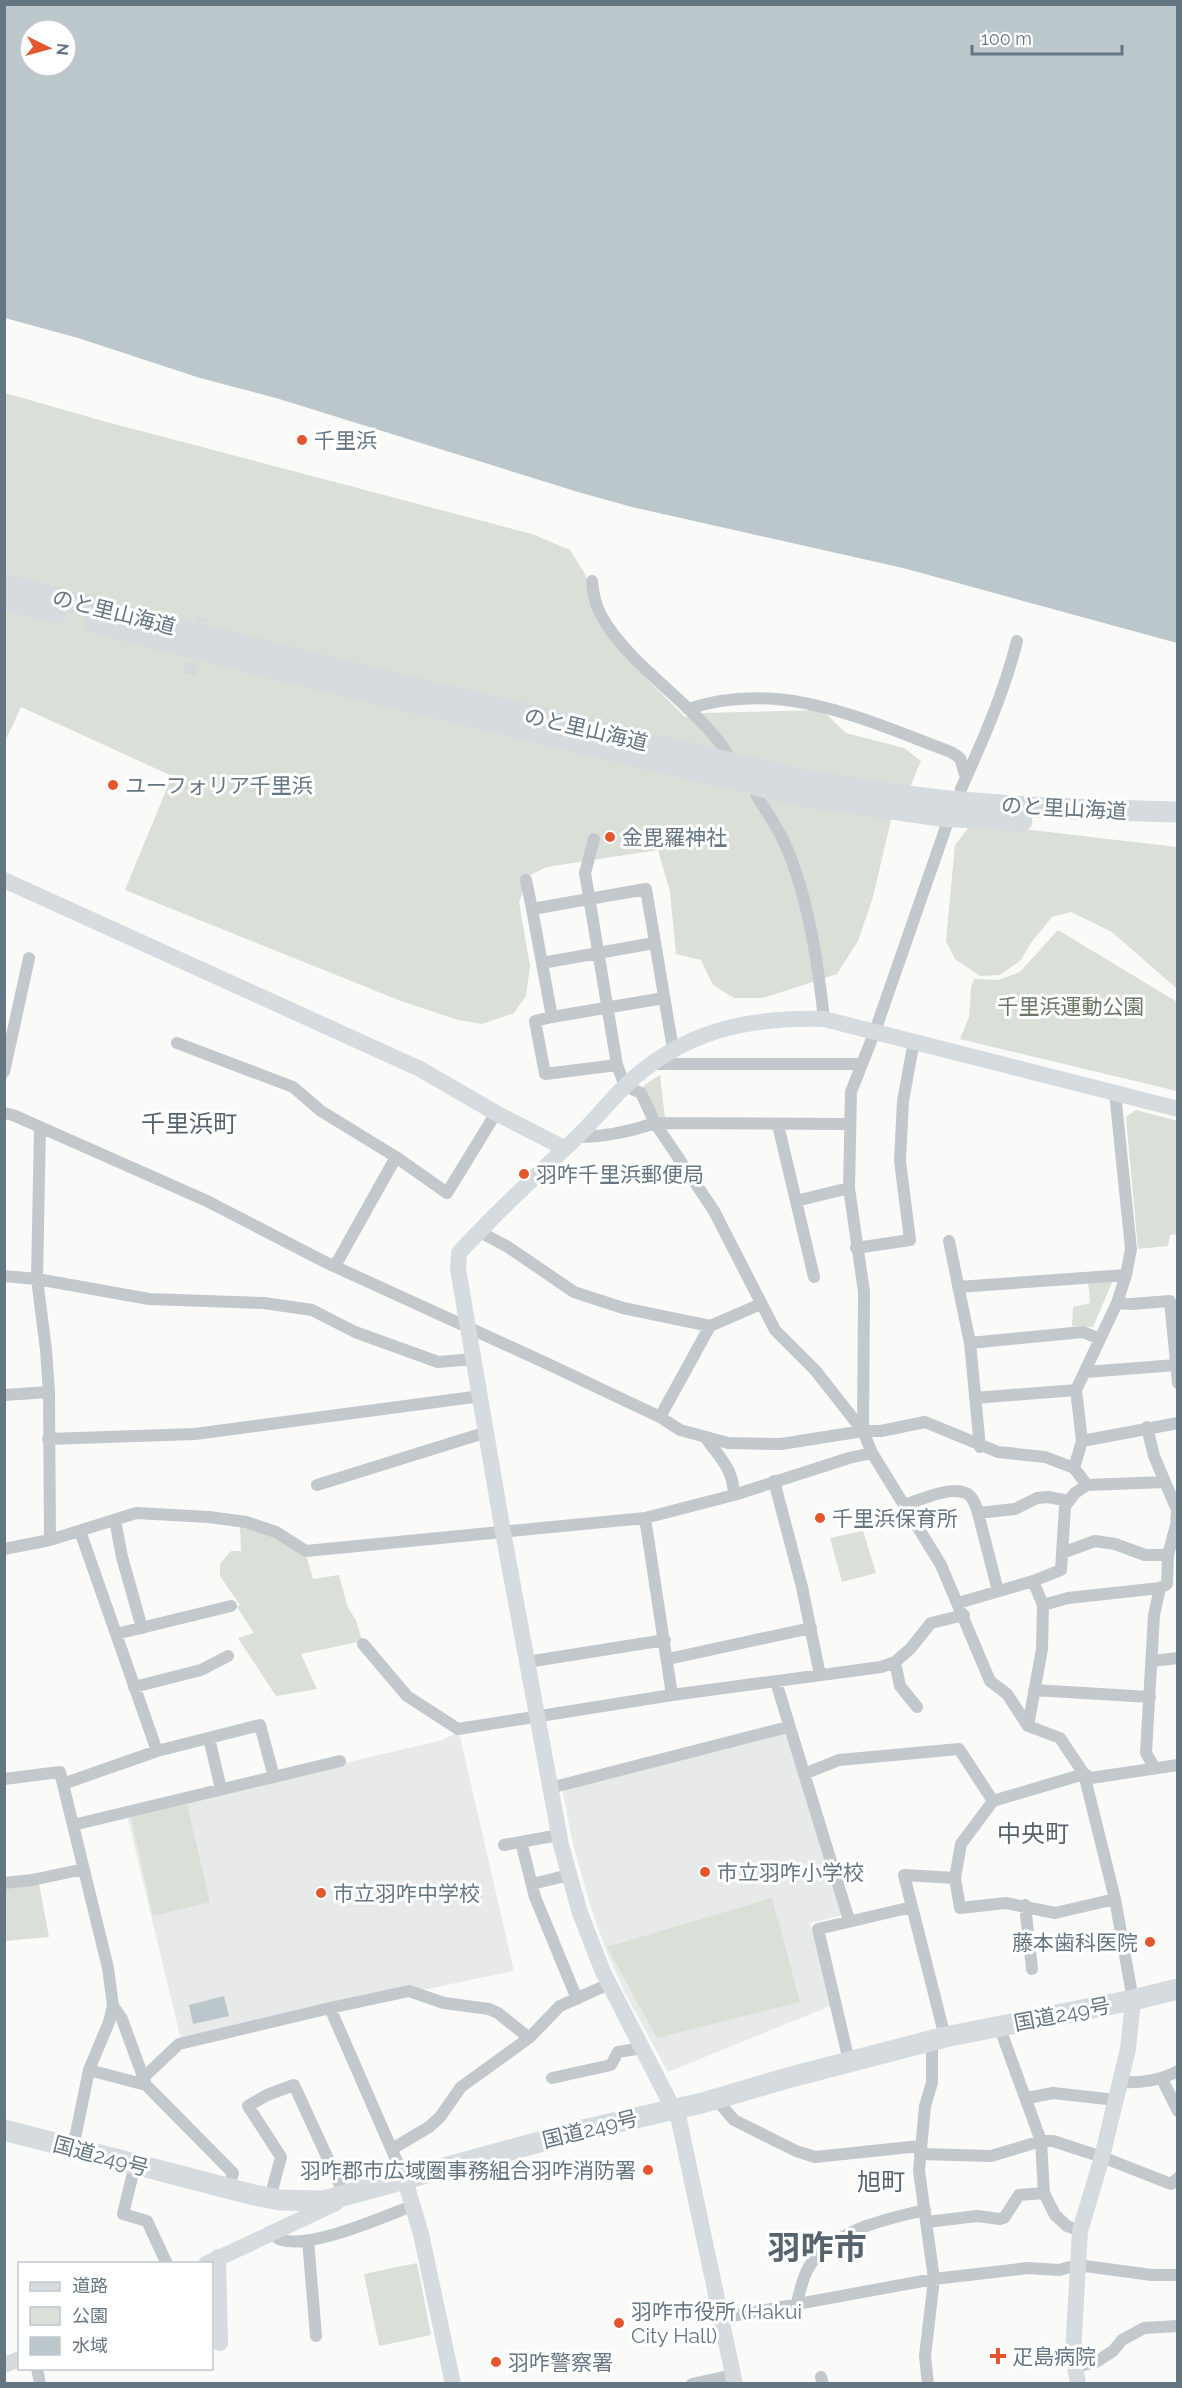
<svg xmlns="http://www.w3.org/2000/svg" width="1182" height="2388" font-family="Raleway,'Noto Sans JP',sans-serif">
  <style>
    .built { fill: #e8e9e9 }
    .green { fill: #dadfd7 }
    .water { fill: #bbc7cb; fill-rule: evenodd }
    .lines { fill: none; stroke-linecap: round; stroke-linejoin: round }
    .street-tunnel { stroke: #d5d9db; stroke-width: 12; stroke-dasharray: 12 6; stroke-linecap: butt }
    .street { stroke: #c3c8cc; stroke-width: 12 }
    .secondary { stroke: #d6dbdf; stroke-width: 16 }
    .highway { stroke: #d6dbdf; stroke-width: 21 }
    .poi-dot { fill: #e4572e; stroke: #fff; stroke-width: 2 }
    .labels { text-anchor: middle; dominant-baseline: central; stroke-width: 6; stroke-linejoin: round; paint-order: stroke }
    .poi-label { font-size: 21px; fill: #657683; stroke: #fff; text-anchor: start }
    .street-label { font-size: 21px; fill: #657683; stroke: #fff }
    .park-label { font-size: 21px; fill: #687a64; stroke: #fff }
    .quarter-label { font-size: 24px; fill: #57646e; stroke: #fff }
    .town-label { font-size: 33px; font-weight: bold; fill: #57646e; stroke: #fff }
  </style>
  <rect width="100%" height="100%" fill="#fafaf8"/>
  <path class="built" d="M459 1732 514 1971 181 2040 127 1815 442 1740Z
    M785 1732 843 1915 810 1923 833 2005 668 2072 626 1995 607 1953 590 1905 572 1840 562 1788Z"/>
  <path class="green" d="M5 393 103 421 532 534 570 550 585 574 597 621 650 682 685 717 703 713 822 710 846 733 904 748 921 761 904 801 891 820 873 897 858 941 837 974 763 998H734L713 985 701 960 676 954 670 892 658 850 547 867 530 875 519 902 530 966 526 996 514 1013 482 1024 458 1020 401 1001 125 890 172 776 21 707 5 742Z
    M972 823 1177 847V989L1112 932 1071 912 1052 917 1030 944 1021 960 1000 975 980 976 955 959 946 941 955 845Z
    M1058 930 1177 1002V1091L960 1039 969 1017 971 988 974 979 998 980 1020 972Z
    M660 1075 665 1118 658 1120 643 1086Z
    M1136 1110 1178 1121 1177 1234 1170 1235 1168 1246 1138 1249 1126 1117Z
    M1113 1280 1093 1327 1072 1326 1073 1307 1090 1303 1088 1281Z
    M240 1525 276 1536 307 1558 313 1579 339 1575 348 1608 356 1620 362 1641 301 1654 317 1689 276 1696 238 1638 254 1633 237 1607 240 1605 220 1576V1564L231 1551H241Z
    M863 1531 876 1573 842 1582 830 1538Z
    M187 1804 210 1902 153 1916 131 1818Z
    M39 1884 49 1937 5 1941 4 1888Z
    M772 1898 800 2002 657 2038 607 1947Z
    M417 2263 431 2335 379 2346 364 2274Z"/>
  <path class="water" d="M4 5H1177V643L903 568 632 507 578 492 276 398 200 378 78 338 5 318ZM30 30H66V66H30Z
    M224 1996 229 2016 193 2024 189 2005Z"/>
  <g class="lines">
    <path class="street-tunnel" d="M189 674 202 618"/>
    <path class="street" d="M592 581C593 593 596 607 602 617 631 668 694 703 727 753
      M688 709C781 678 865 720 951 752L960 758 966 778
      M961 789C983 740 1004 693 1017 641
      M756 794C765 810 777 826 784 842 808 894 818 964 824 1019
      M594 839 585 873 617 1065 625 1086 641 1093 655 1123 714 1211 775 1330 815 1370 863 1431 872 1453 941 1565 990 1681 1007 1694 1028 1726 1060 1738 1084 1774 1115 1899 1133 2000
      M526 880 532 909
      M542 963 654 943
      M664 998 552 1017 532 909 646 889 673 1049
      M552 1017 535 1021 545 1074 617 1065
      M177 1043 293 1087 321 1111 396 1157 447 1193 496 1113
      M652 1064H861
      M4 1072 29 958
      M4 1113 13 1115 207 1201 325 1262 548 1364 660 1417 680 1430 728 1443 781 1444 863 1431H881L925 1422 998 1452 1045 1457 1074 1468 1087 1485
      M778 1125 814 1277
      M40 1127 37 1279 46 1350 49 1392 50 1540
      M577 1137C604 1137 629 1132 655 1123L849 1124
      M796 1201 849 1188
      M480 1232 508 1247 574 1292 623 1308 710 1326 761 1304
      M949 1241 970 1343 980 1447
      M856 1248 910 1240 900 1161 903 1101 914 1041
      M335 1266 396 1157
      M4 1276 37 1279 149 1299 264 1303 312 1310 355 1332 438 1362 474 1359
      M958 1287 1126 1275
      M1117 1303 1131 1304 1170 1301 1178 1383
      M970 1343 1083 1332 1100 1339
      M1086 1372 1176 1365
      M4 1395 49 1392
      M975 1398 1076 1390
      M660 1417 710 1326
      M1147 1427 1154 1456 1177 1510 1176 1525 1168 1555 1167 1584 1160 1588 1154 1615 1146 1753 1154 1767
      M863 1431 864 1292 849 1188 851 1092 875 1031 946 827
      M706 1438C721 1460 733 1468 734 1495
      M48 1439 195 1434 481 1396
      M1082 1441 1178 1423
      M1074 1468 1082 1441 1076 1390 1117 1303 1126 1275 1131 1249 1115 1093
      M774 1481 802 1587 820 1675
      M317 1485 487 1432
      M904 1505C921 1500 948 1486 966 1493 973 1496 976 1506 978 1513L998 1591
      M978 1513 1015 1509 1037 1498 1048 1497 1069 1501
      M645 1518 672 1695
      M115 1520 122 1557 142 1628
      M80 1531 157 1751
      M4 1549 50 1540 136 1513 209 1517 246 1522 276 1532 306 1551 645 1518 734 1495 849 1458 872 1453
      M1062 1553 1095 1541 1115 1544 1145 1555H1168
      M958 1603 1033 1581 1061 1570 1065 1506 1075 1493 1087 1485 1164 1482
      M1043 1605 1068 1598 1160 1588
      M116 1634 231 1606
      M363 1644 407 1696 458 1729 672 1695 881 1667 895 1662 910 1649 931 1623 964 1615
      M668 1659 811 1628
      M1152 1661 1178 1658
      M527 1662 665 1640
      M895 1662 900 1686 917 1707
      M776 1682 849 1920
      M134 1687 201 1670 228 1656
      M1034 1690 1150 1697
      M1028 1726 1042 1649 1043 1605 1033 1581
      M209 1738 221 1789
      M804 1774 839 1760 959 1749 993 1801
      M4 1779 60 1772 108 1968 113 2006 109 2022 89 2070 73 2148
      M63 1784 157 1751 260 1725 274 1777
      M550 1788 788 1727
      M73 1825 340 1761
      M521 1842 535 1897 577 1999
      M504 1845 559 1835
      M4 1883 32 1880 84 1869
      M532 1884 569 1875
      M1115 1899 1055 1913 1006 1903 960 1908 955 1878 961 1844 993 1801 1084 1774 1091 1778 1178 1765
      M1025 1905 1032 1969
      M113 2006 122 2019 146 2085 233 2173 228 2189
      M330 2008 409 1991 444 2003 489 2009 498 2013 529 2038 560 2006 609 1984
      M999 2026 1041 2141 1044 2193 1055 2215 1067 2226 1080 2231
      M945 2037 904 1875 955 1878
      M849 2061 818 1929 912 1907
      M89 2070 146 2085
      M143 2078 179 2044 330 2008 405 2180
      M552 2078 611 2065 618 2052 642 2048
      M1162 2079 1178 2111
      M1120 2082C1141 2083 1159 2081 1178 2071
      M1027 2098 1053 2093 1116 2100
      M716 2099 734 2120 796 2151 815 2157 920 2146
      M392 2149 429 2127 440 2117 461 2087 529 2038
      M920 2154 991 2156 1041 2141H1053L1102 2157 1171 2184 1178 2178
      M135 2165 123 2214 147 2221 167 2264
      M270 2198 281 2157 248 2106 267 2095 294 2085 345 2196
      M927 2222 977 2216 1000 2219 1004 2218 1019 2195 1044 2193
      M271 2232C274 2235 277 2239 282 2240 311 2249 383 2217 412 2206
      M308 2240 316 2336
      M797 2302C801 2288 804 2270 815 2259 844 2228 885 2219 925 2210
      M721 2318 934 2279 1028 2268 1059 2270 1077 2265 1152 2275H1178
      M1075 2367 1096 2362 1113 2351 1122 2340 1144 2328 1178 2326
      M37 2368 40 2384
      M821 2377 823 2384
      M692 2384 733 2375
      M928 2384 925 2356 934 2279 919 2171 925 2106 932 2083V2041"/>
    <path class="secondary" d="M4 880 420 1069 496 1113 564 1148
      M405 2180 421 2234 453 2384
      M218 2257 220 2343
      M206 2264 336 2203
      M4 2365 20 2359
      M735 2384 679 2120 603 1972 580 1913 561 1845 503 1532 458 1269 459 1253C495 1213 537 1175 576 1138 593 1122 607 1104 623 1088 681 1031 746 1017 824 1019L1178 1109
      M1078 2384 1073 2354 1080 2231 1102 2157 1128 2049 1133 2000"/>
    <path class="highway" d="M4 584 361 675 800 779C847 787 893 795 940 800 1019 808 1098 810 1178 812
      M4 600 56 613
      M95 623 278 670 801 796 940 816 1022 821
      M4 2130 254 2195 280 2200 324 2201 583 2130 702 2103 791 2077 945 2037 1133 2000 1178 1989"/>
  </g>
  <g class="poi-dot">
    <circle cx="302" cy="440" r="6"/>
    <circle cx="113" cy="785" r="6"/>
    <circle cx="610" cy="837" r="6"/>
    <circle cx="524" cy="1174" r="6"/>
    <circle cx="820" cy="1518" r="6"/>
    <circle cx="705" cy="1872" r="6"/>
    <circle cx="321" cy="1893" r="6"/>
    <circle cx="1150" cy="1942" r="6"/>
    <circle cx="648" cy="2170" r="6"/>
    <circle cx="619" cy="2323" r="6"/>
    <path d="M995 2347h6v6h6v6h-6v6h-6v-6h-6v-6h6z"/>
    <circle cx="496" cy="2362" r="6"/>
  </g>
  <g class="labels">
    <g class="poi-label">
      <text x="314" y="440">千里浜</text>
      <text x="125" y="785">ユーフォリア千里浜</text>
      <text x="622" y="837">金毘羅神社</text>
      <text x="536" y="1174">羽咋千里浜郵便局</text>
      <text x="832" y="1518">千里浜保育所</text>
      <text x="717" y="1872">市立羽咋小学校</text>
      <text x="333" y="1893">市立羽咋中学校</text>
      <text x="1138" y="1942" text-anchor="end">藤本歯科医院</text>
      <text x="636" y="2170" text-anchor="end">羽咋郡市広域圏事務組合羽咋消防署</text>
      <text x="631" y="2311">羽咋市役所 (Hakui<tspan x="631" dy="24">City Hall)</tspan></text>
      <text x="1012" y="2356">疋島病院</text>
      <text x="508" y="2362">羽咋警察署</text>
    </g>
    <g class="street-label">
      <text transform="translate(114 612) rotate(14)">のと里山海道</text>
      <text transform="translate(586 729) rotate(13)">のと里山海道</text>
      <text transform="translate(1064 808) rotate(3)">のと里山海道</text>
      <text transform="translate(1062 2014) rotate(-11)">国道249号</text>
      <text transform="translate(590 2129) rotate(-14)">国道249号</text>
      <text transform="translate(101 2156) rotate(15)">国道249号</text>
    </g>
    <g class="park-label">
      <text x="1071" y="1006">千里浜運動公園</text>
    </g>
    <g class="quarter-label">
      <text x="189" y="1123">千里浜町</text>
      <text x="1033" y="1833">中央町</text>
      <text x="881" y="2181">旭町</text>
    </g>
    <g class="town-label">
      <text x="817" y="2247">羽咋市</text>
    </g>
  </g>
  <rect width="1182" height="2388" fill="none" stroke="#657683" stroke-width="12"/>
  <rect x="18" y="2262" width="195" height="108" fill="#ffffff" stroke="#c1c8cd" stroke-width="1.5"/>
  <rect x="30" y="2282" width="30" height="9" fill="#d6dbdf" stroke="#c1c8cd" stroke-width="1.5"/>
  <text x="72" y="2292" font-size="18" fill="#657683">道路</text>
  <rect x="30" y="2307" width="30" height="18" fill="#dadfd7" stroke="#c1c8cd" stroke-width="1.5"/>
  <text x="72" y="2322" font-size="18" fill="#657683">公園</text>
  <rect x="30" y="2337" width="30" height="18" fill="#bbc7cb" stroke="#c1c8cd" stroke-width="1.5"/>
  <text x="72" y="2352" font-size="18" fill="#657683">水域</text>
  <g transform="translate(48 48) rotate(95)"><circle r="28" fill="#ffffff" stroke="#c1c8cd" stroke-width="1.5"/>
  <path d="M0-4.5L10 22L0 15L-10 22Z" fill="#e4572e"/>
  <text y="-9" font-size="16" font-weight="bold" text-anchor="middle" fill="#657683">N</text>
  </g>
  <path d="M972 45v9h150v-9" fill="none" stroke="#657683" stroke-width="3"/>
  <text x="981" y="45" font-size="18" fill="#657683" stroke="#ffffff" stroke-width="4.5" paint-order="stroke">100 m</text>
</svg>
